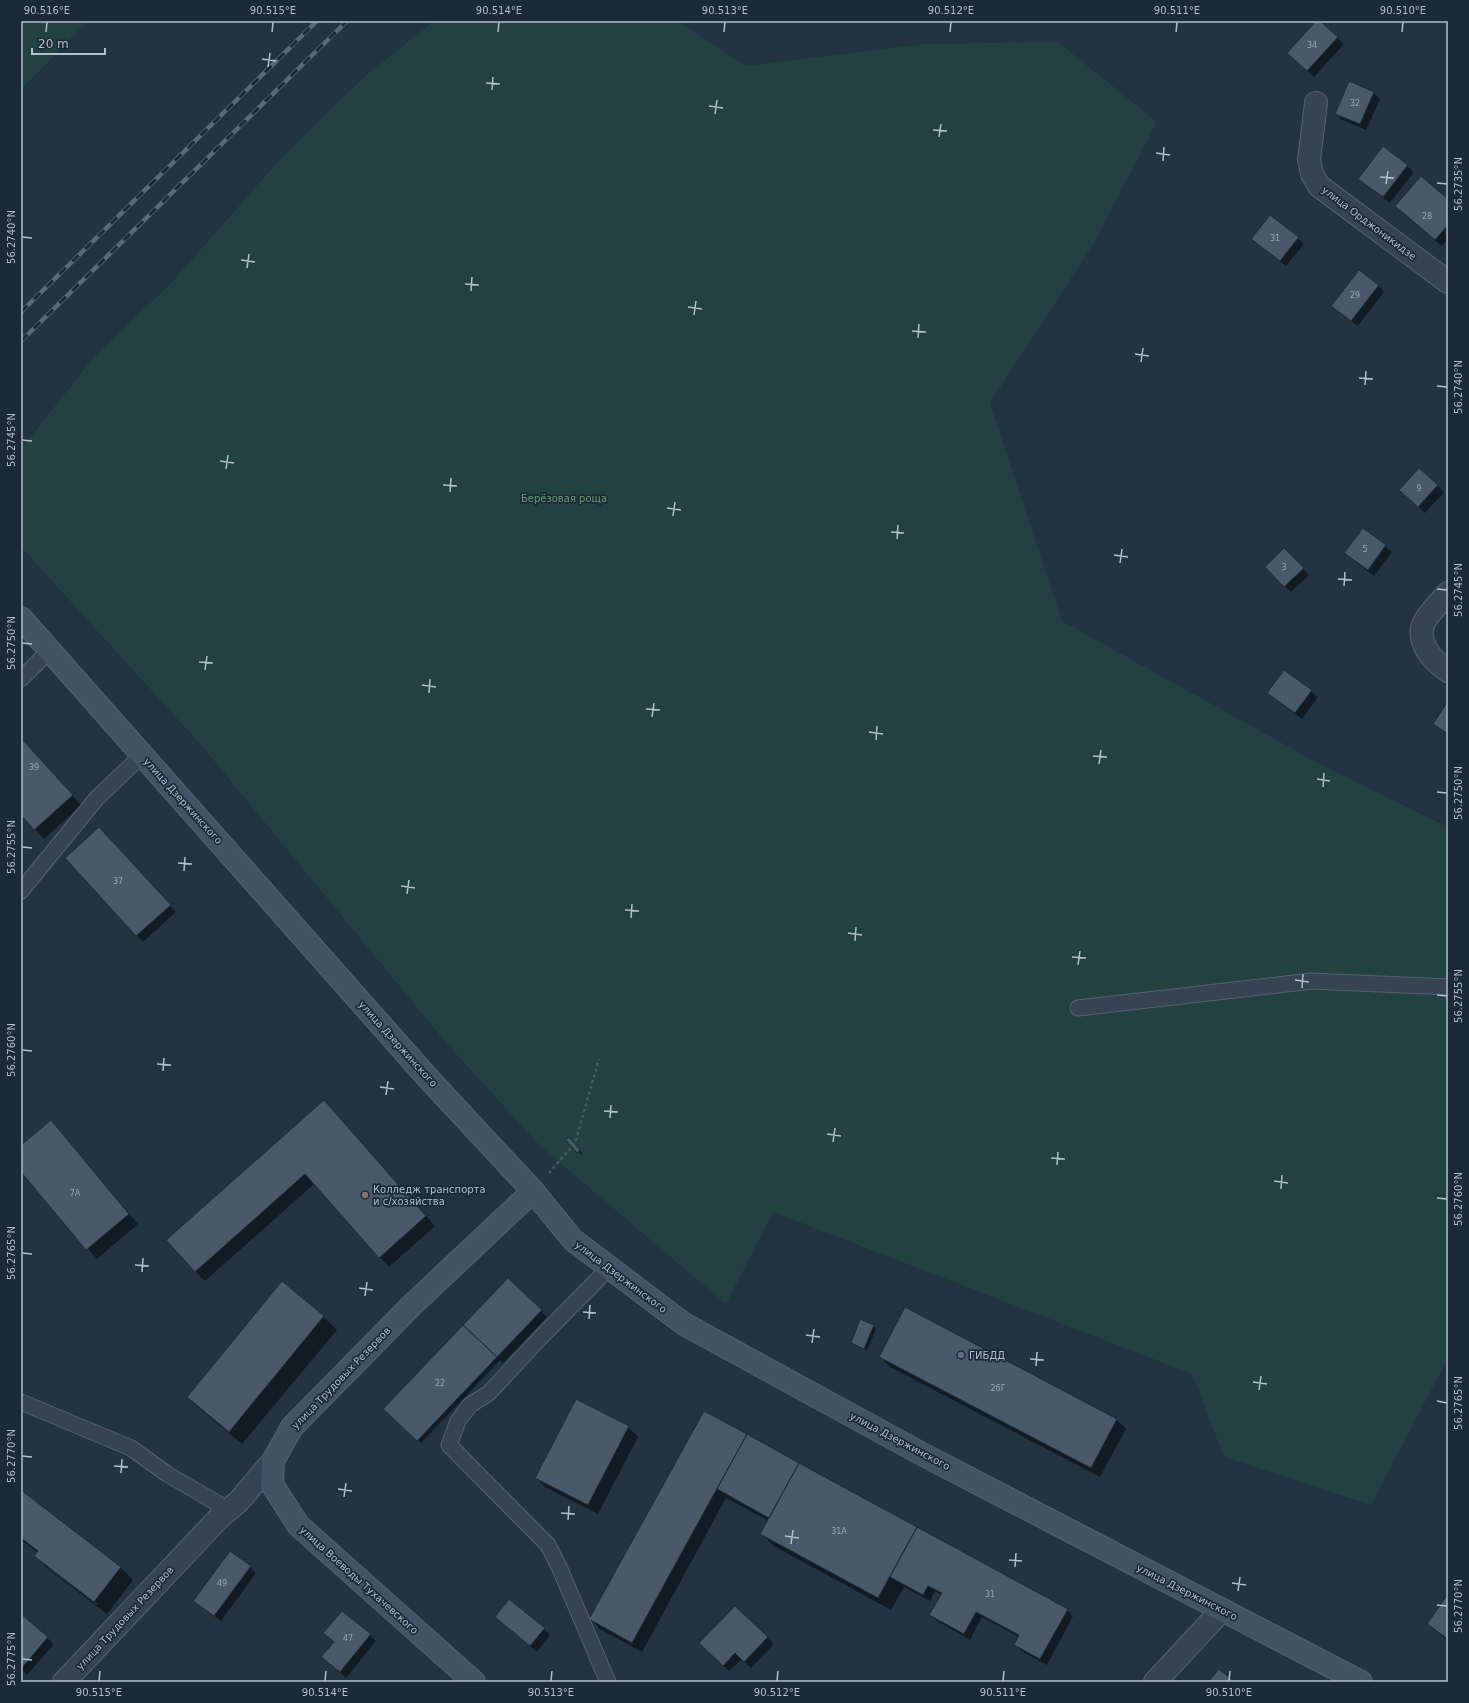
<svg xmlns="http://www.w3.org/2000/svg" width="1469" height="1703" font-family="'DejaVu Sans',sans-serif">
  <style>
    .green { fill: #244142 }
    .shadow { fill: #0007; fill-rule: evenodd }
    .building { fill: #485a6a; stroke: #1e2b37 }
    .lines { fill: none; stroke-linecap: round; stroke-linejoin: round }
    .service-casing { stroke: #55626e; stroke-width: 17 }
    .minor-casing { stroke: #55626e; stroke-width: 24 }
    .secondary-casing { stroke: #55626e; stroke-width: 24 }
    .path { stroke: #435e5e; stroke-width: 2.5; stroke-dasharray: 3 3; stroke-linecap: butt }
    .service { stroke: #374450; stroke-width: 15 }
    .minor { stroke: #374450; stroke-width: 22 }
    .secondary { stroke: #445364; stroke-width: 22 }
    .rail-casing { stroke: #586978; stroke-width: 4.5 }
    .rail { stroke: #1c2936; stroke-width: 3; stroke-dasharray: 9; stroke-linecap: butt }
    .ticks { fill: none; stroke: #b3bfcb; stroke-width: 1.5 }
    .education-dot { fill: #8d6e63; stroke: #1c2936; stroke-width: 1.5 }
    .service-dot { fill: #5c6f8a; stroke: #1c2936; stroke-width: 1.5 }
    .labels { text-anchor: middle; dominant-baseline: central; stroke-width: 3.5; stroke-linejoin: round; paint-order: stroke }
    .number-label { font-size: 8px; fill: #98a6b3 }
    .street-label { font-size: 10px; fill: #b3bfcb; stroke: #1c2936 }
    .park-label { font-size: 10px; fill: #689e6f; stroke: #1c2936 }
    .poi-label { font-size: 10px; fill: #b3bfcb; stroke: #1c2936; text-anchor: start }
    .neatline { fill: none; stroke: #b3bfcb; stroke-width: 1.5 }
    .ticks-label { font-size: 10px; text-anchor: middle; fill: #b3bfcb }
  </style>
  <rect width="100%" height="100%" fill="#223341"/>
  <path class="green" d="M21 21H88L21 90Z
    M434 21H678L745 66 926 44 1058 42 1157 122 1094 243 990 403 1062 621 1316 762 1448 827V1358L1371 1505 1224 1457 1192 1374 773 1212 726 1304 540 1146 448 1045 202 746 21 547V449L94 357 173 281 284 155 364 77Z"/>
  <path class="shadow" d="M1317 21 1344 44 1314 77 1294 59Z
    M1374 93 1380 99 1366 130 1342 120 1336 114Z
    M1384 147 1414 172 1390 203 1366 185Z
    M1448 200V238L1442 246 1403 213Z
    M1298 238 1304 244 1286 266 1252 239Z
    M1378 285 1384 292 1358 326 1339 312Z
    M1419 469 1444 492 1425 513 1407 496Z
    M1363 529 1392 552 1374 576 1345 553Z
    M1284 550 1309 575 1291 592 1266 567Z
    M1284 671 1318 697 1302 719 1269 693Z
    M1448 703V735L1434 724Z
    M21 739 81 805 44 839 21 814Z
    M105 834 176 912 143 942 66 858Z
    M333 1111 435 1226 389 1267 314 1184 205 1281 195 1271Z
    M60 1131 138 1224 97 1259 21 1171V1147Z
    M567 1140 572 1141 582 1153 581 1155Z
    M282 1283 324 1317 337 1330 242 1444 201 1410 188 1397Z
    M541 1311 547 1317 503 1363 500 1360 421 1443 385 1409Z
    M873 1326 876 1329 867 1351 852 1342Z
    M880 1357 1116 1419 1126 1429 1100 1477 890 1367Z
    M704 1412 1067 1610 1073 1616 1047 1665 1021 1651 1015 1644 1019 1637 982 1617 970 1640 937 1621 930 1615 942 1595 935 1591 930 1601 904 1587 891 1610 774 1546 762 1534 769 1521 726 1498 642 1652 600 1629 591 1619Z
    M628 1427 638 1437 598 1514 545 1487 536 1477Z
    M21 1491 120 1567 133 1580 107 1614 48 1569 36 1556 38 1553 21 1540ZM48 1565 98 1604 97 1605 48 1568Z
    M250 1567 256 1573 221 1621 195 1601Z
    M1448 1596V1641L1428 1624Z
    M735 1607 774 1644 751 1668 742 1659 729 1671 700 1643Z
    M21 1615 54 1644 27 1675 21 1670Z
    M496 1617 544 1629 550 1635 537 1652Z
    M370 1635 376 1641 346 1678 323 1657Z"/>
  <path class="building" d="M1316 21H1320L1338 37 1307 71 1287 53Z
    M1349 81 1374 92 1360 124 1335 114Z
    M1383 146 1408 165 1383 197 1358 179Z
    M1421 176 1448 199V225L1435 240 1395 206Z
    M1270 215 1299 237 1280 261 1251 239Z
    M1359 270 1379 285 1351 321 1331 306Z
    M1419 468 1438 485 1418 507 1399 490Z
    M1363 528 1386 545 1368 570 1344 553Z
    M1284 548 1304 568 1284 587 1265 567Z
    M1284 670 1312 690 1295 713 1267 693Z
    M1448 701V734L1433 724Z
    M21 738 73 795 34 830 21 815Z
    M99 827 171 905 136 936 65 858Z
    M324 1100 426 1216 379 1258 305 1174 195 1272 166 1240Z
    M51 1120 129 1214 86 1250 21 1172V1145Z
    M569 1137 580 1150 577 1153 566 1140Z
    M508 1278 542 1310 497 1357 463 1325Z
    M282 1281 324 1316 229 1432 187 1397Z
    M905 1307 1117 1419 1091 1468 879 1357Z
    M860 1319 874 1325 864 1349 851 1343Z
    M463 1325 497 1357 417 1441 383 1409Z
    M576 1399 629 1426 588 1505 535 1478Z
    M704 1411 747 1434 632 1643 589 1619Z
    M747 1434 799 1463 769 1518 717 1489Z
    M799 1463 917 1527 878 1598 760 1534Z
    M21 1490 121 1567 94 1602 34 1556 38 1551 21 1538Z
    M917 1527 1068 1609 1040 1659 1014 1645 1019 1635 976 1612 964 1634 929 1615 942 1593 928 1586 923 1595 890 1577Z
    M230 1551 251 1566 214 1616 193 1601Z
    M1448 1594V1639L1427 1624Z
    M509 1599 545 1628 530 1646 495 1617Z
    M735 1606 768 1637 744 1662 735 1653 723 1666 699 1643Z
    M342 1611 371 1634 340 1672 321 1657 334 1642 323 1633Z
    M21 1614 48 1637 21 1669Z
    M1219 1669 1235 1682H1208Z"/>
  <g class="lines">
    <defs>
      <path id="service" d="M21 679 50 650
        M21 891 97 798 142 755
        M1078 1008 1312 981 1448 987
        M21 1402 131 1448 167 1474 229 1510
        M608 1682 560 1569 548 1545 449 1445 458 1421 470 1405 489 1393 541 1337 609 1268"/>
      <path id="minor" d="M1316 103 1309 160 1312 174 1319 186 1448 282
        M1448 593C1441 601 1432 610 1426 619 1413 639 1432 661 1448 671
        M64 1682 219 1518 239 1501 273 1461
        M1155 1682 1222 1610"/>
      <path id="secondary" d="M21 618 427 1077 533 1191 573 1240 684 1324 922 1454 1361 1682
        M474 1682 298 1525 272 1484 273 1461 292 1427 411 1306 533 1191"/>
    </defs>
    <use href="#service" class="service-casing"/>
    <use href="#minor" class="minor-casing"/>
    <use href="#secondary" class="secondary-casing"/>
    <path class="path" d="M549 1173 575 1143 599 1059"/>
    <use href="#service" class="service"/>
    <use href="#minor" class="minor"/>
    <use href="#secondary" class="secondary"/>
    <defs>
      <path id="rail" d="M21 312 317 21
        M21 341 347 21"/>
    </defs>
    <use href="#rail" class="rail-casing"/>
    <use href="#rail" class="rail"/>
  </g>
  <path class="ticks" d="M46 32 47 22M272 32 273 22M498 32 499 22M724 32 725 22M950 32 951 22M1176 32 1177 22M1402 32 1403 22M262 59 276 61M268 67 270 53M486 83 500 84M492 90 493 77M709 106 723 108M715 114 717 100M933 130 947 131M939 137 941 124M1156 153 1170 155M1163 161 1164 147M1380 177 1394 178M1437 183 1447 184M1386 184 1388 171M22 237 32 238M241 260 255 262M247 268 249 254M465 284 479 285M471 291 472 277M688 307 702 309M694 315 696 301M912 331 926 332M918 338 919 324M1135 354 1149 356M1141 362 1143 348M1359 378 1373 379M1365 385 1366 371M1437 386 1447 387M22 440 32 441M220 461 234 463M226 469 228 455M443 485 457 486M450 492 451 478M667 508 681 510M673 516 675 502M891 532 904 533M897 539 898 525M1114 555 1128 557M1120 563 1122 549M1338 579 1352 580M1344 586 1345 572M1437 589 1447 590M22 643 32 644M199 662 213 663M205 670 207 656M422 685 436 687M429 693 430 679M646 709 660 710M652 717 654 703M869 732 883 734M876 740 877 726M1093 756 1107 757M1099 764 1101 750M1317 779 1330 781M1323 787 1324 773M1437 792 1447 793M22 847 32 848M178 863 192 864M184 871 185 857M401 886 415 888M407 894 409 880M625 910 639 911M631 918 632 904M848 933 862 935M855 941 856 927M1072 957 1086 958M1078 965 1080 951M1295 980 1309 982M1302 988 1303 974M1437 995 1447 996M22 1050 32 1051M157 1064 171 1065M163 1071 164 1058M380 1087 394 1089M386 1095 388 1081M604 1111 618 1112M610 1118 611 1105M827 1134 841 1136M833 1142 835 1128M1051 1158 1065 1159M1057 1165 1058 1152M1274 1181 1288 1183M1281 1189 1282 1175M1437 1198 1447 1199M22 1253 32 1254M135 1265 149 1266M142 1272 143 1258M359 1288 373 1290M365 1296 367 1282M583 1312 596 1313M589 1319 590 1305M806 1335 820 1337M812 1343 814 1329M1030 1359 1044 1360M1036 1366 1037 1352M1253 1382 1267 1384M1259 1390 1261 1376M1437 1401 1447 1403M22 1456 32 1457M114 1466 128 1467M121 1473 122 1459M338 1489 352 1491M344 1497 346 1483M561 1513 575 1514M568 1520 569 1506M785 1536 799 1538M791 1544 793 1530M1009 1560 1022 1561M1015 1567 1016 1553M1232 1583 1246 1585M1238 1591 1240 1577M1437 1605 1447 1606M22 1659 32 1660M99 1681 100 1671M325 1681 326 1671M551 1681 552 1671M777 1681 778 1671M1003 1681 1004 1671M1229 1681 1230 1671"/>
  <circle class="education-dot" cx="365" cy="1195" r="4"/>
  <circle class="service-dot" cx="961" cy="1355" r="4"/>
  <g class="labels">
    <g class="number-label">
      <text x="1312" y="45">34</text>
      <text x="1355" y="103">32</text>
      <text x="1427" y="216">28</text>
      <text x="1275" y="238">31</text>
      <text x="1355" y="295">29</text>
      <text x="1419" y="488">9</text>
      <text x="1365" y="549">5</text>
      <text x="1284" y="567">3</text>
      <text x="34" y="767">39</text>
      <text x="118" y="881">37</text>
      <text x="75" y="1193">7А</text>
      <text x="440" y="1383">22</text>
      <text x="998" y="1388">26Г</text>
      <text x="839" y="1531">31А</text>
      <text x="222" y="1583">49</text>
      <text x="990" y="1594">31</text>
      <text x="348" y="1638">47</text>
    </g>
    <g class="street-label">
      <text transform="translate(1369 223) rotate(37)">улица Орджоникидзе</text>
      <text transform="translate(183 801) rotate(48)">улица Дзержинского</text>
      <text transform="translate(398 1044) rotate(48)">улица Дзержинского</text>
      <text transform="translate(621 1277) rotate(37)">улица Дзержинского</text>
      <text transform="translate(341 1378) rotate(-46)">улица Трудовых Резервов</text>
      <text transform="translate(900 1441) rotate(28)">улица Дзержинского</text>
      <text transform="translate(359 1580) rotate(42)">улица Воеводы Тухачевского</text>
      <text transform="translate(1187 1592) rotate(27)">улица Дзержинского</text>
      <text transform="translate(125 1618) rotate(-47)">улица Трудовых Резервов</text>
    </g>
    <g class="park-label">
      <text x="564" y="498">Берёзовая роща</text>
    </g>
    <g class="poi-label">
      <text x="373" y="1189">Колледж транспорта<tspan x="373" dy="12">и с/хозяйства</tspan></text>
      <text x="969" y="1355">ГИБДД</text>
    </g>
  </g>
  <rect width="1469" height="1703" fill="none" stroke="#1c2936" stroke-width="44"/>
  <path d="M32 48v6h73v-6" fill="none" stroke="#b3bfcb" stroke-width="2"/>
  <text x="38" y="48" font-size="12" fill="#b3bfcb" stroke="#1c2936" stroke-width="3" paint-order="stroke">20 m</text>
  <rect x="22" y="22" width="1425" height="1659" class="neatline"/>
  <g class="ticks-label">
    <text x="47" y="14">90.516°E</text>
    <text x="273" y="14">90.515°E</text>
    <text x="499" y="14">90.514°E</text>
    <text x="725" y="14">90.513°E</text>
    <text x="951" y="14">90.512°E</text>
    <text x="1177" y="14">90.511°E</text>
    <text x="1403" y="14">90.510°E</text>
    <text transform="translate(1458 184) rotate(-90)" y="4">56.2735°N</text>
    <text transform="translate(11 237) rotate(-90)" y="4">56.2740°N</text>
    <text transform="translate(1458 387) rotate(-90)" y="4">56.2740°N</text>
    <text transform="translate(11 440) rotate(-90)" y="4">56.2745°N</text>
    <text transform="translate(1458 590) rotate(-90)" y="4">56.2745°N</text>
    <text transform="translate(11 643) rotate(-90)" y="4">56.2750°N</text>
    <text transform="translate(1458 793) rotate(-90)" y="4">56.2750°N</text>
    <text transform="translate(11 847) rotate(-90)" y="4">56.2755°N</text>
    <text transform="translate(1458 996) rotate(-90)" y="4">56.2755°N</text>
    <text transform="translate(11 1050) rotate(-90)" y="4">56.2760°N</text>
    <text transform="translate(1458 1199) rotate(-90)" y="4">56.2760°N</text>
    <text transform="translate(11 1253) rotate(-90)" y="4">56.2765°N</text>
    <text transform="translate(1458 1403) rotate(-90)" y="4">56.2765°N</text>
    <text transform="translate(11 1456) rotate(-90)" y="4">56.2770°N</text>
    <text transform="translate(1458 1606) rotate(-90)" y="4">56.2770°N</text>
    <text transform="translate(11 1659) rotate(-90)" y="4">56.2775°N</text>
    <text x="99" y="1696">90.515°E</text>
    <text x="325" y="1696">90.514°E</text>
    <text x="551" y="1696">90.513°E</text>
    <text x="777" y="1696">90.512°E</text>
    <text x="1003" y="1696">90.511°E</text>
    <text x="1229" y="1696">90.510°E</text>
  </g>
</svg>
